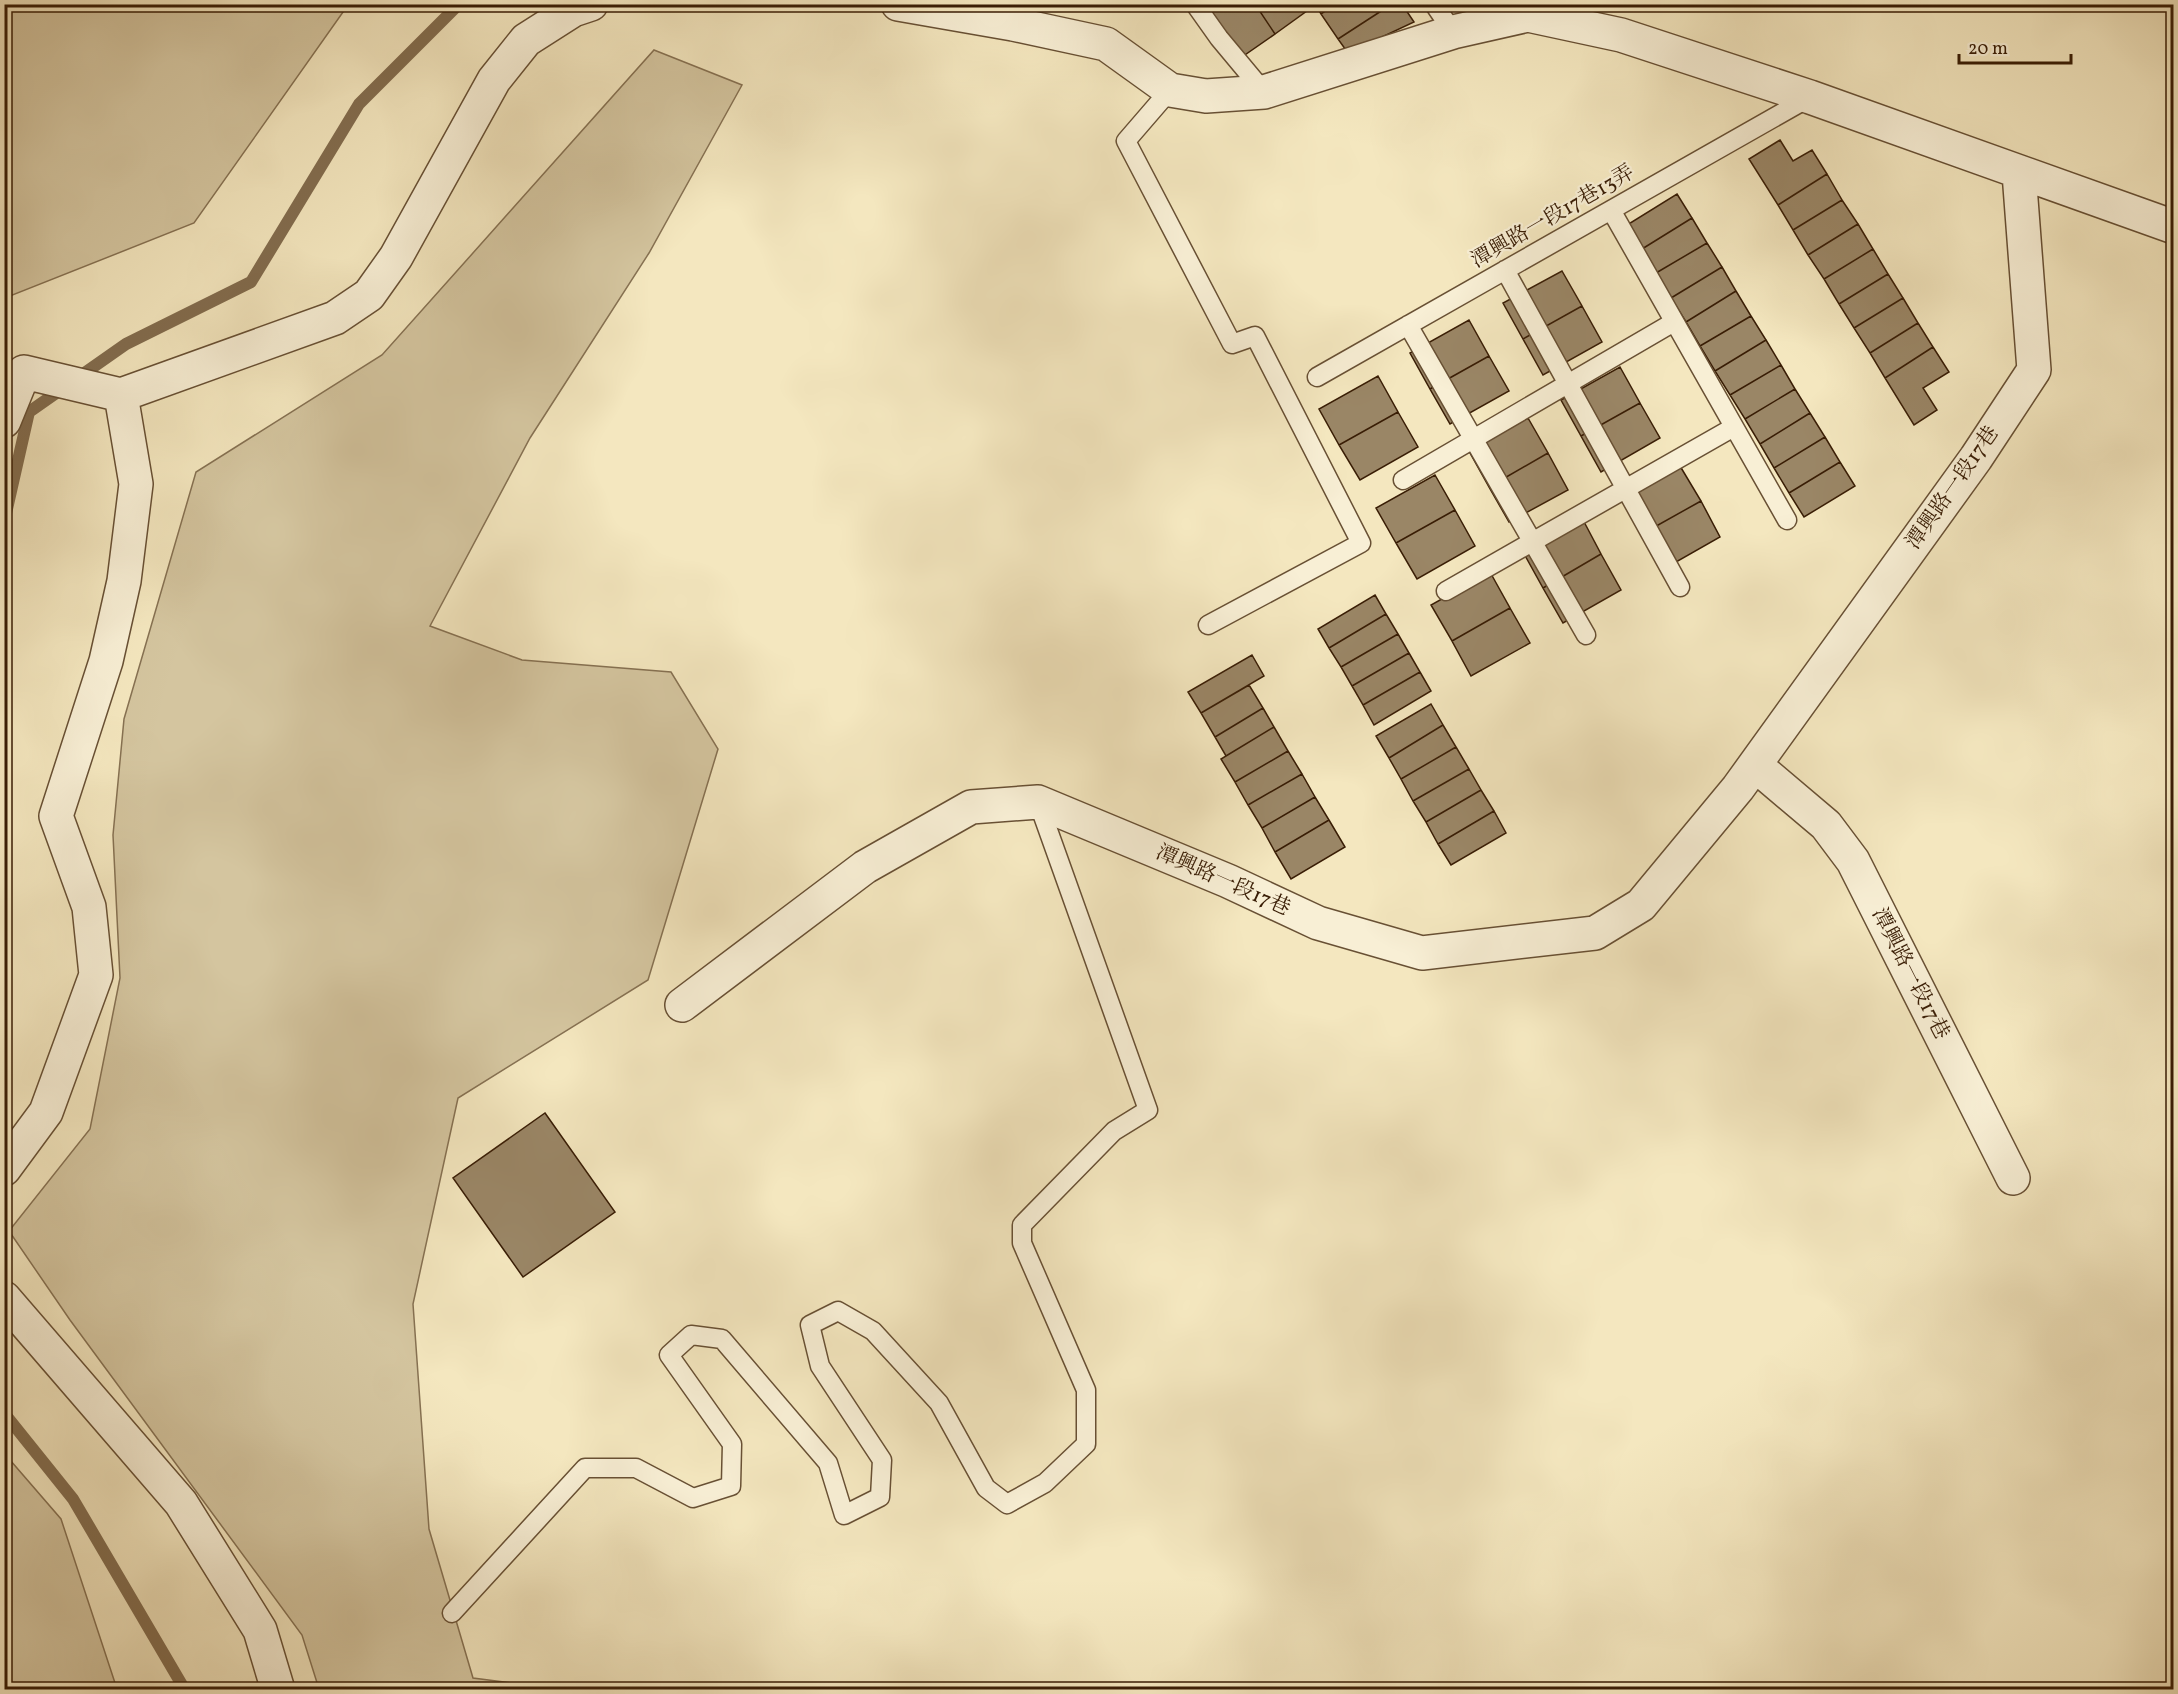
<svg xmlns="http://www.w3.org/2000/svg" width="2178" height="1694" font-family="Vollkorn,'Noto Serif TC',serif">
  <style>
    .green { fill: #d4c59f; stroke: #867152; stroke-width: 1.5 }
    .lines { fill: none; stroke-linecap: round; stroke-linejoin: round }
    .stream { stroke: #836d4f; stroke-width: 12 }
    .building { fill: #9a8666; stroke: #391d05; stroke-width: 1.5 }
    .service-casing { stroke: #685034; stroke-width: 21 }
    .minor-casing { stroke: #685034; stroke-width: 36 }
    .service { stroke: #f8efd5; stroke-width: 18 }
    .minor { stroke: #f8efd5; stroke-width: 33 }
    .labels { text-anchor: middle; dominant-baseline: central; stroke-width: 4.5; stroke-linejoin: round; paint-order: stroke }
    .street-label { font-size: 21px; fill: #391d05; stroke: #f8efd5 }
  </style>
  <rect width="100%" height="100%" fill="#f4e7bf"/>
  <filter id="stains"><feTurbulence type="fractalNoise" baseFrequency=".00333" numOctaves="4"/><feColorMatrix values="0 0 0 0 .2 0 0 0 0 .09 0 0 0 0 .02 0 0 0 .5 -.17"/></filter>
  <radialGradient id="worn" r=".72"><stop offset=".6" stop-color="#630" stop-opacity="0"/><stop offset="1" stop-color="#630" stop-opacity=".3"/></radialGradient>
  <path class="green" d="M5 4H348V5L194 223 5 298Z
    M654 50 742 85 649 253 530 438 430 626 522 660 671 672 718 749 648 980 458 1098 413 1304 429 1529 473 1678 559 1689H319L302 1635 70 1320 9 1231 90 1129 120 978 113 835 124 719 196 472 382 355Z
    M4 1453 61 1519 117 1689H5Z"/>
  <g class="lines">
    <path class="stream" d="M4 522 29 412 126 344 251 282 359 104 459 4
      M4 1413 73 1499 185 1690"/>
  </g>
  <path class="building" d="M1200 4H1255L1275 34 1239 59Z
    M1255 4H1309L1311 8 1275 34Z
    M1315 4H1336L1321 14Z
    M1336 4H1392L1338 39 1321 14Z
    M1392 4H1402L1414 22 1348 53 1338 39Z
    M1780 140 1793 161 1812 150 1827 174 1778 205 1749 159Z
    M1827 174 1842 200 1793 230 1778 205Z
    M1677 194 1692 218 1642 249 1627 225Z
    M1842 200 1858 224 1808 255 1793 230Z
    M1692 218 1707 243 1656 273 1642 249Z
    M1858 224 1873 249 1824 279 1808 255Z
    M1707 243 1722 267 1671 298 1656 273Z
    M1873 249 1888 274 1839 304 1824 279Z
    M1722 267 1736 291 1686 322 1671 298Z
    M1562 271 1582 306 1523 339 1503 303Z
    M1888 274 1903 298 1854 328 1839 304Z
    M1736 291 1751 316 1700 346 1686 322Z
    M1903 298 1918 323 1870 353 1854 328Z
    M1582 306 1602 342 1543 375 1523 339Z
    M1751 316 1766 340 1715 371 1700 346Z
    M1469 320 1489 356 1430 389 1410 353Z
    M1918 323 1933 347 1885 378 1870 353Z
    M1766 340 1781 365 1730 395 1715 371Z
    M1933 347 1949 372 1923 388 1937 410 1914 425 1885 378Z
    M1489 356 1509 391 1450 424 1430 389Z
    M1781 365 1795 389 1745 419 1730 395Z
    M1620 367 1640 403 1581 436 1561 400Z
    M1378 376 1398 412 1339 445 1319 409Z
    M1795 389 1810 413 1760 444 1745 419Z
    M1640 403 1660 438 1601 472 1581 436Z
    M1398 412 1418 447 1360 480 1339 445Z
    M1810 413 1825 437 1774 468 1760 444Z
    M1528 418 1548 453 1489 487 1469 451Z
    M1825 437 1840 462 1789 493 1774 468Z
    M1548 453 1568 490 1509 522 1489 487Z
    M1840 462 1855 486 1804 517 1789 493Z
    M1680 466 1701 501 1642 534 1622 499Z
    M1435 475 1455 510 1396 543 1376 508Z
    M1701 501 1720 537 1662 570 1642 534Z
    M1455 510 1475 546 1417 579 1396 543Z
    M1582 518 1601 554 1543 588 1523 552Z
    M1601 554 1621 590 1563 623 1543 588Z
    M1490 572 1510 608 1452 641 1431 605Z
    M1375 595 1386 614 1329 648 1318 629Z
    M1510 608 1530 643 1471 676 1452 641Z
    M1386 614 1398 634 1341 667 1329 648Z
    M1398 634 1409 653 1352 686 1341 667Z
    M1409 653 1420 672 1363 705 1352 686Z
    M1252 655 1264 676 1201 713 1188 692Z
    M1420 672 1431 691 1374 725 1363 705Z
    M1249 685 1263 708 1215 737 1201 713Z
    M1431 704 1443 725 1389 758 1376 736Z
    M1263 708 1274 727 1226 756 1215 737Z
    M1443 725 1456 747 1401 779 1389 758Z
    M1274 727 1288 751 1235 782 1221 759Z
    M1456 747 1469 769 1413 801 1401 779Z
    M1288 751 1302 774 1248 805 1235 782Z
    M1469 769 1481 790 1426 822 1413 801Z
    M1302 774 1315 797 1262 828 1248 805Z
    M1481 790 1494 811 1438 844 1426 822Z
    M1315 797 1329 820 1275 852 1262 828Z
    M1494 811 1506 833 1451 865 1438 844Z
    M1329 820 1345 847 1291 879 1275 852Z
    M545 1113 615 1212 523 1277 453 1178Z"/>
  <g class="lines">
    <defs>
      <path id="service" d="M1197 4V7L1219 38 1264 92
        M1434 4 1453 32
        M1170 90 1126 141 1232 344 1255 336 1361 543 1208 625
        M1611 210 1787 520
        M1505 270 1680 587
        M1408 325 1586 635
        M1317 377 1810 97
        M1403 480 1674 322
        M1446 591 1734 427
        M452 1613 585 1468H636L693 1498 731 1486 732 1444 669 1355 691 1335 722 1339 828 1463 844 1515 880 1497 882 1460 820 1366 810 1325 838 1311 873 1331 939 1403 986 1488 1007 1504 1045 1483 1086 1444V1390L1022 1243V1225L1114 1131 1148 1110 1038 802"/>
      <path id="minor" d="M898 4 1013 24 1106 44 1170 90 1206 96 1264 92 1453 32 1528 15 1621 35 1810 97 2174 227
        M121 395 335 318 369 295 396 257 494 80 526 40 573 10 591 4
        M4 421 24 372 121 395
        M1755 765 1826 825 1853 861 2013 1178
        M682 1005 865 867 971 807 1038 802 1228 881 1318 923 1422 953 1595 933 1641 905 1738 788 1976 458 2034 370 2019 173
        M4 1169 46 1112 96 975 89 907 56 816 106 661 124 581 136 484 121 395
        M4 1298 181 1503 260 1630 278 1690"/>
    </defs>
    <use href="#service" class="service-casing"/>
    <use href="#minor" class="minor-casing"/>
    <use href="#service" class="service"/>
    <use href="#minor" class="minor"/>
  </g>
  <g class="labels">
    <g class="street-label">
      <text transform="translate(1553 217) rotate(-30)">潭興路一段17巷13弄</text>
      <text transform="translate(1953 488) rotate(-55)">潭興路一段17巷</text>
      <text transform="translate(1223 881) rotate(24)">潭興路一段17巷</text>
      <text transform="translate(1910 974) rotate(63)">潭興路一段17巷</text>
    </g>
  </g>
  <rect width="2178" height="1694" fill="none" stroke="#f4e7bf" stroke-width="24"/>
  <rect x="6" y="6" width="2166" height="1682" fill="none" stroke="#391d05" stroke-width="3"/>
  <rect x="12" y="12" width="2154" height="1670" fill="none" stroke="#391d05" stroke-width="1.5"/>
  <path d="M1959 54v9h112v-9" fill="none" stroke="#391d05" stroke-width="3"/>
  <text x="1968" y="54" font-size="18" fill="#391d05" stroke="#f8efd5" stroke-width="4.5" paint-order="stroke">20 m</text>
  <rect width="100%" height="100%" filter="url(#stains)"/>
  <rect width="100%" height="100%" fill="url(#worn)"/>
</svg>
